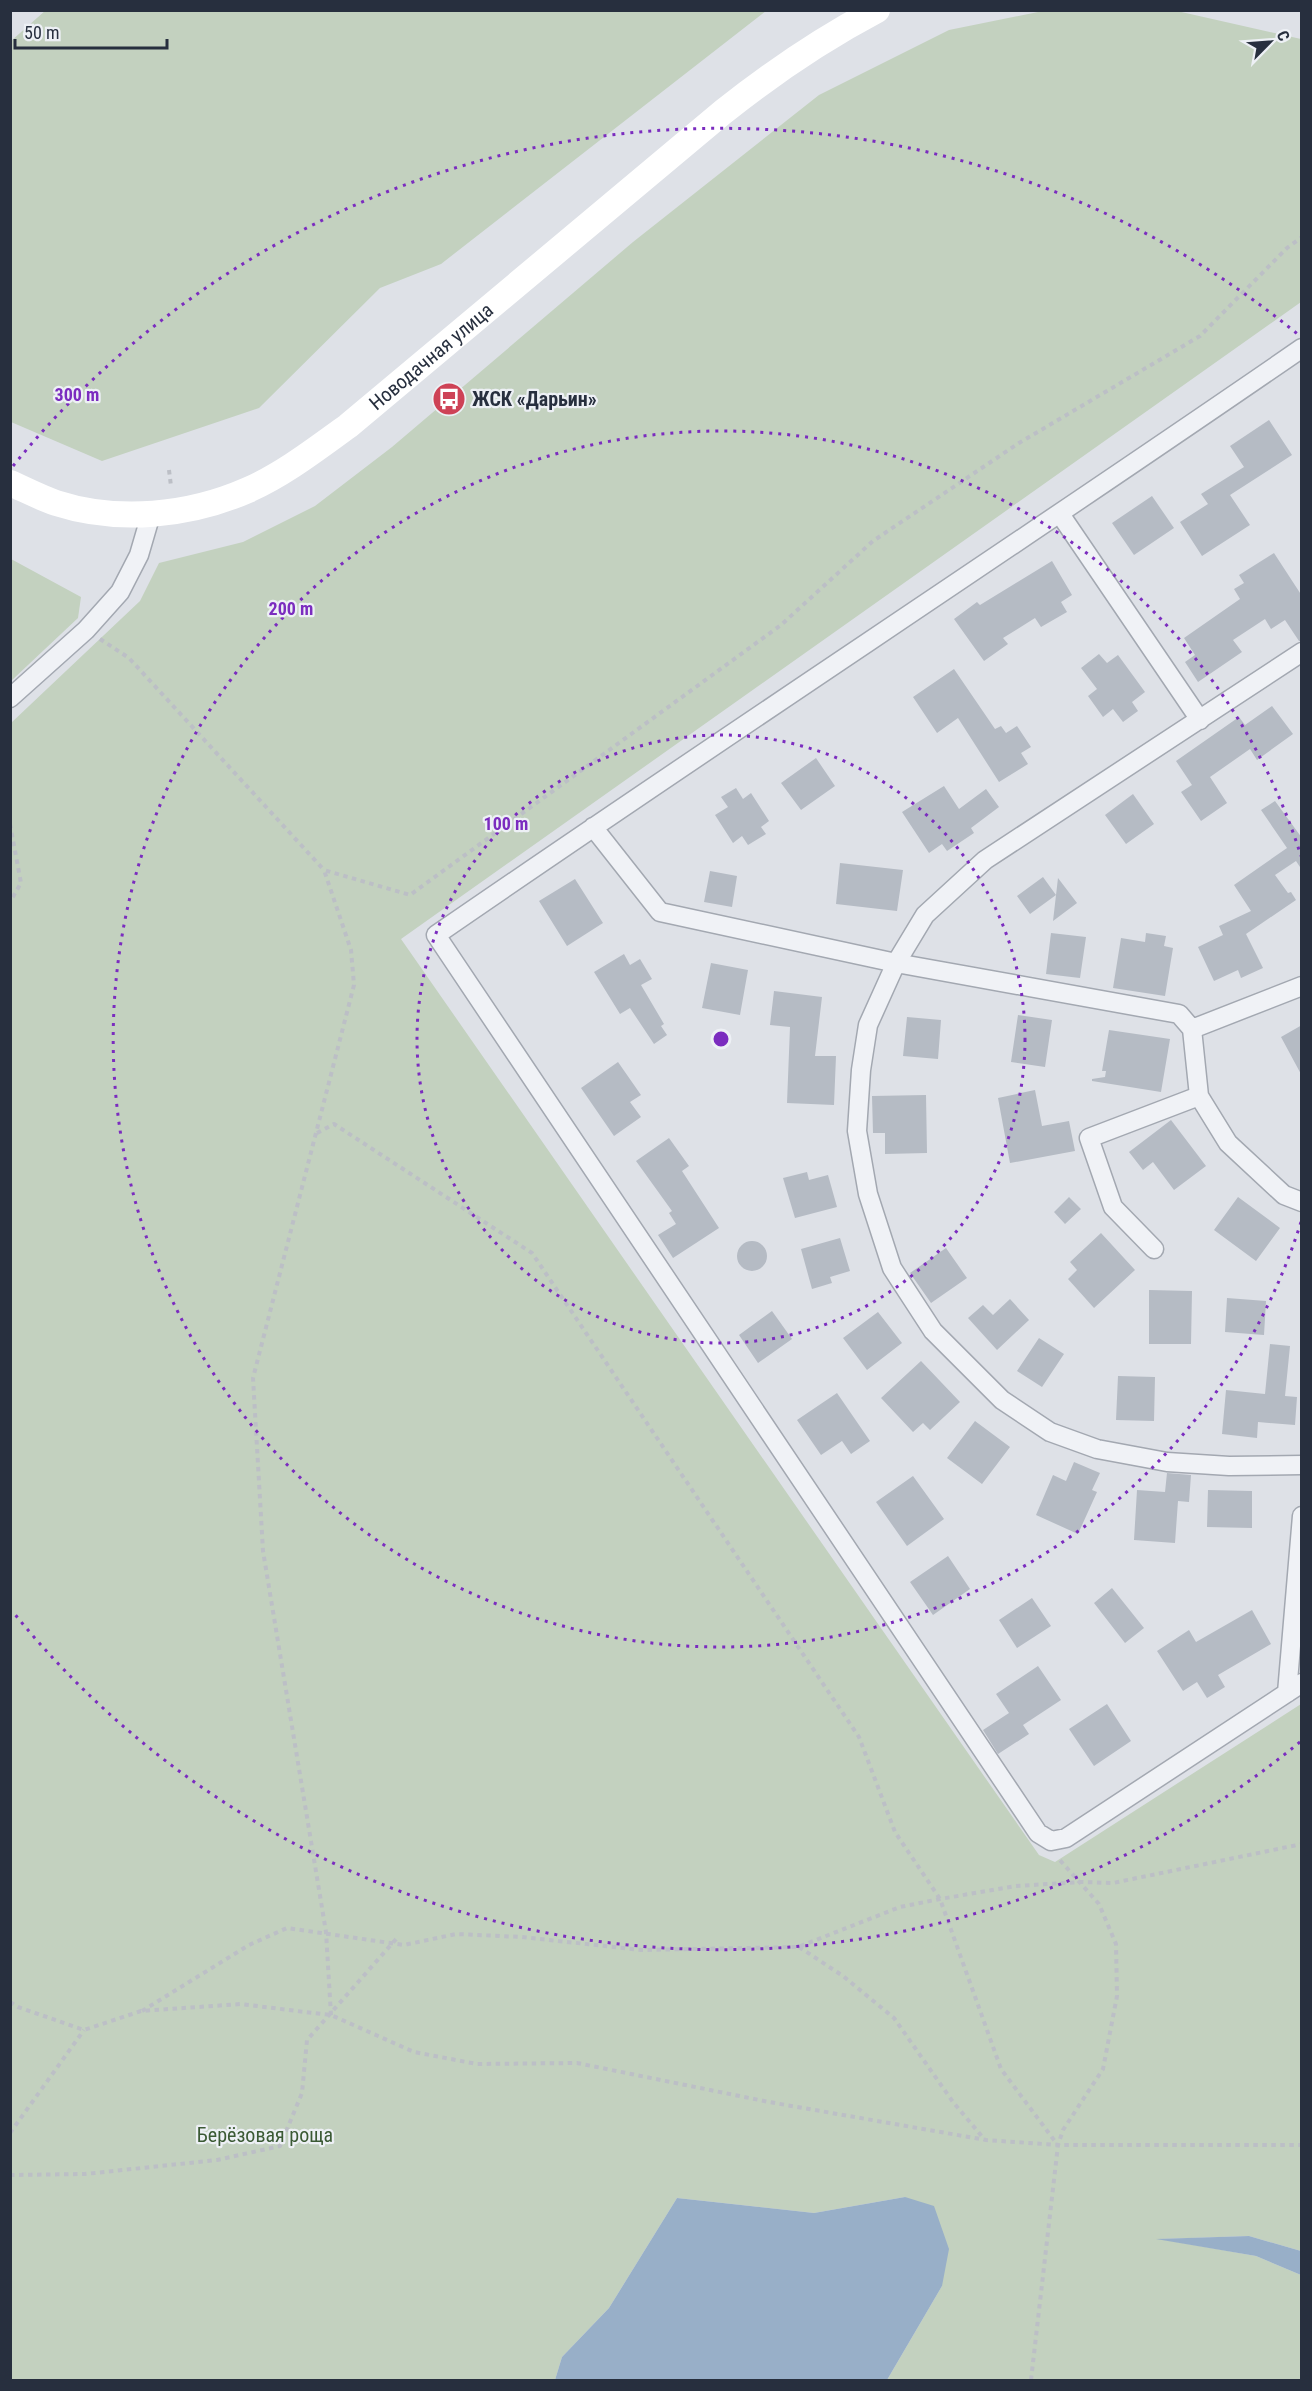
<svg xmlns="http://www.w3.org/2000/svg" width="1312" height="2391" font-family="'Roboto Condensed',sans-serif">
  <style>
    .green { fill: #c3d1bf }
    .water { fill: #98afc8 }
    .building { fill: #b5bbc4 }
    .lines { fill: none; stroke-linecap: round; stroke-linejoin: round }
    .street-casing { stroke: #a3a8b1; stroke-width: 21 }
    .path { stroke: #bcbfc6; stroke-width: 4; stroke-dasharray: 4.5 4.5; stroke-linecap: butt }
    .street { stroke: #f0f2f6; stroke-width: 18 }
    .secondary { stroke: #fff; stroke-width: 26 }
    .ring { fill: none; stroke: #7b2cbf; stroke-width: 3; stroke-dasharray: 3 6 }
    .labels { text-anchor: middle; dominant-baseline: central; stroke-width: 4.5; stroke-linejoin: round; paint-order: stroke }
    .street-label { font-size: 20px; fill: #272f3e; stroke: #edf0f5 }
    .poi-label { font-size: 20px; font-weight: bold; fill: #272f3e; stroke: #edf0f5; text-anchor: start }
    .park-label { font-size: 20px; fill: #3b5a34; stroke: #edf0f5 }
    .centre { fill: #7b2cbf; stroke: #edf0f5; stroke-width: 3 }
    .ring-label { font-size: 18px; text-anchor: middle; font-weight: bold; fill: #7b2cbf; stroke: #edf0f5; stroke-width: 4.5; stroke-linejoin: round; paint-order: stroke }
  </style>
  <rect width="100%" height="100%" fill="#dee1e7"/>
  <path class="green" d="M46 10H766V11L441 264 380 288 259 408 102 461 11 422V41Z
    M1043 11H1177L1301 39V302L401 939 1039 1855 1055 1862 1301 1704V2251L1249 2236 1160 2239 1256 2256 1301 2275V2380H887L942 2286 905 2197 814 2213 677 2198 609 2308 562 2357 555 2380H11V723L140 601 159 563 243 542 315 506 392 447 633 242 819 95 949 30Z
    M11 559 81 597 78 618 11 681Z"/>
  <path class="water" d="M905 2197 934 2206 949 2249 942 2286 887 2380H555L562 2357 609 2308 677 2198 814 2213Z
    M1249 2236 1301 2251V2275L1256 2256 1156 2239Z"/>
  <path class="building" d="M1269 420 1292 455 1230 495 1250 525 1202 556 1180 522 1208 504 1201 494 1244 467 1230 446Z
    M1152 496 1174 528 1134 555 1112 523Z
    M1274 553 1302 596V641H1299L1285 620 1271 629 1265 619 1233 640 1242 652 1198 682 1185 662 1195 655 1184 638 1240 599 1234 589 1244 583 1239 575Z
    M1052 561 1072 595 1061 602 1067 612 1041 627 1035 618 1003 638 1008 644 984 661 954 619 977 602 980 605Z
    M1099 654 1107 663 1118 655 1145 692 1132 702 1138 711 1123 722 1113 709 1103 717 1088 696 1097 689 1081 668Z
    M954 669 995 729 1001 726 1006 733 1017 726 1031 747 1021 753 1028 764 999 782 958 718 937 733 913 697Z
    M1272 706 1293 734 1257 760 1250 749 1210 777 1227 803 1201 821 1181 792 1192 785 1176 761 1239 717 1245 725Z
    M816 758 835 786 801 810 781 783Z
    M944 786 959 809 986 789 999 807 971 828 974 833 947 851 942 844 929 853 902 812Z
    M736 788 743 799 751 793 769 821 761 827 766 834 748 845 742 836 733 843 715 815 728 807 721 797Z
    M1133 794 1154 824 1126 844 1105 815Z
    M1275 801 1302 838V870L1296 861 1275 875 1288 893 1291 892 1296 900 1246 934 1263 968 1241 978 1238 970 1214 981 1198 947 1223 935 1219 926 1251 911 1234 885 1287 848 1261 810Z
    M840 863 903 870 897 911 836 904Z
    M710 871 737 876 732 907 704 902Z
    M1043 877 1056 895 1030 914 1017 896Z
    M1058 878 1077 903 1053 921Z
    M575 879 603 923 567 946 539 901Z
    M1051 933 1086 937 1080 978 1046 974Z
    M1146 933 1166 936 1164 946 1173 948 1165 996 1113 988 1121 938 1145 942Z
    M624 954 630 965 640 959 652 979 641 985 664 1024 661 1026 667 1035 654 1044 630 1008 620 1014 594 972Z
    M711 963 748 970 740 1015 702 1008Z
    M774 991 822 997 815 1056H836L834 1105 787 1103 790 1027 770 1025Z
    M1018 1015 1052 1020 1045 1067 1011 1062Z
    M907 1017 941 1020 938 1059 903 1056Z
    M1302 1025V1076L1281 1037Z
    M1109 1030 1170 1039 1161 1092 1092 1081V1079L1105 1077 1106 1071H1102Z
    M618 1062 641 1095 630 1102 641 1117 614 1136 581 1088Z
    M1035 1090 1042 1126 1069 1121 1075 1151 1010 1163 998 1098Z
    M926 1095 927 1153 885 1154V1133H873L872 1096Z
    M1171 1120 1206 1166 1174 1190 1153 1162 1143 1170 1129 1152Z
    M669 1138 689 1166 682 1171 719 1228 673 1258 658 1235 676 1224 669 1213 672 1211 636 1161Z
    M807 1172 809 1180 828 1175 837 1207 795 1218 783 1178Z
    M1069 1197 1081 1209 1065 1224 1054 1212Z
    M1238 1197 1280 1228 1256 1261 1214 1230Z
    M1101 1233 1135 1270 1094 1308 1068 1279 1077 1270 1070 1262Z
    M840 1238 850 1271 830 1277 832 1283 812 1289 801 1249Z
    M737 1256a15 15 0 1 1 30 0a15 15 0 1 1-30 0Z
    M946 1248 967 1278 931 1303 910 1273Z
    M1149 1290 1192 1291 1191 1344H1149Z
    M1227 1298 1266 1301 1264 1335 1225 1332Z
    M1010 1299 1029 1320 997 1350 968 1318 983 1305 993 1315Z
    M772 1311 792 1339 758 1363 739 1335Z
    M878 1312 902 1343 867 1370 843 1338Z
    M1039 1338 1064 1354 1042 1387 1017 1371Z
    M1270 1344 1290 1346 1285 1396 1297 1397 1295 1425 1258 1422 1257 1438 1222 1434 1226 1390 1265 1394Z
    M921 1361 960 1402 930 1430 923 1423 913 1432 881 1398Z
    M1118 1376 1155 1377 1154 1421 1116 1420Z
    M837 1393 870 1441 851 1454 842 1441 821 1455 797 1420Z
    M975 1421 1010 1447 982 1484 947 1458Z
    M1074 1462 1100 1473 1092 1490 1097 1492 1078 1534 1036 1515 1053 1475 1066 1481Z
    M1167 1473 1191 1475 1189 1502 1178 1501 1175 1543 1134 1540 1137 1490 1165 1492Z
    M913 1476 944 1519 907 1546 876 1502Z
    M1208 1490 1252 1491V1528L1207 1527Z
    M948 1556 970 1589 933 1615 910 1582Z
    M1112 1588 1144 1628 1125 1643 1094 1603Z
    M1032 1598 1051 1626 1017 1648 999 1620Z
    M1252 1610 1271 1644 1218 1675 1225 1687 1207 1698 1197 1682 1183 1691 1157 1651 1189 1630 1196 1642Z
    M1038 1666 1061 1700 1023 1725 1029 1734 998 1754 983 1730 1009 1713 996 1694Z
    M1107 1704 1131 1741 1094 1766 1069 1729Z"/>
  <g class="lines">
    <defs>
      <path id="street" d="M1302 348C1015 546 723 737 436 935L1038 1833 1051 1841 1066 1838 1302 1683
        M1060 514 1200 720
        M1302 652 985 860 925 915 896 963 868 1025 861 1070 857 1131 868 1194 892 1268 933 1331 1002 1400 1050 1432 1097 1449 1167 1462 1229 1466 1302 1465
        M10 698 86 630 120 592 139 555 151 514
        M593 827 660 912 896 963 1179 1014 1192 1029 1199 1096 1228 1143 1284 1195 1302 1202
        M1192 1029 1302 986
        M1154 1249 1113 1207 1089 1138 1199 1096
        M1287 1693 1302 1516"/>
    </defs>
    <use href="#street" class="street-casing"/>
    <path class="path" d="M169 470 171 486
      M100 639 129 658 324 870
      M10 824 21 883 10 902
      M317 1133 334 1124 532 1253 859 1737 895 1832 940 1899 1001 2069 1057 2144
      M799 1947 843 1976 894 2018 953 2102 985 2140
      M10 2002 18 2007 84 2030 141 2011 241 2004 313 2013 331 2015 414 2052 477 2064 577 2063 769 2102 986 2140 1058 2145H1302
      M142 2011 249 1945 287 1928 404 1945 456 1934 522 1937 641 1950 798 1947 900 1907 940 1899 1016 1886 1081 1882 1113 1883 1302 1844
      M331 2015 326 1932 263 1551 253 1378 354 985 351 950 324 870 410 895 781 625 873 541 1019 443 1200 336 1287 248 1302 237
      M10 2133 84 2030
      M10 2175 85 2174 217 2160 280 2146 302 2093 307 2040 397 1938
      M1031 2380 1058 2145 1063 2130 1103 2069 1117 1996 1116 1944 1099 1904 1058 1858"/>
    <use href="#street" class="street"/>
    <path class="secondary" id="s1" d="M10 483C26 490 41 498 56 503 118 523 189 516 248 490 284 474 316 449 348 426L723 112C772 73 822 39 877 10"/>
  </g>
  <g class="ring">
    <circle cx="721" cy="1039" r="304"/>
    <path d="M1301 1222A608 608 0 1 1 1301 856"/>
    <path d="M1300 1742A911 911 0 0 1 13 1612M13 466A911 911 0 0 1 1300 336"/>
  </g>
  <defs>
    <symbol id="bus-disc" viewBox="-11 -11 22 22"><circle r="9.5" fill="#ce4256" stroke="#edf0f5"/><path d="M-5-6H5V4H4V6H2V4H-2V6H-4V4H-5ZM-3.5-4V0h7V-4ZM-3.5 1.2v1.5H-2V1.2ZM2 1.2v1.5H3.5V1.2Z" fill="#fff"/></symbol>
  </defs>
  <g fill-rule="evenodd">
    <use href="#bus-disc" x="430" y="380" width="38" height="38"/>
  </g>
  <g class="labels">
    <g class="street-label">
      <text stroke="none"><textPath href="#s1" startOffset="474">Новодачная улица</textPath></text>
    </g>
    <g class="poi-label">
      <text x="472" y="399">ЖСК «Дарьин»</text>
    </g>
    <g class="park-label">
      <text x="265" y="2135">Берёзовая роща</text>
    </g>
  </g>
  <circle cx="721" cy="1039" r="9" class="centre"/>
  <g class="ring-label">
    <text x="77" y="401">300 m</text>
    <text x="291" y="615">200 m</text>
    <text x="506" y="830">100 m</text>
  </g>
  <rect width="1312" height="2391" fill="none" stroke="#272f3e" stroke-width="24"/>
  <g transform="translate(1270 42) rotate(65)" stroke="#edf0f5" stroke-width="4.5" paint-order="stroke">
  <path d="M0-4.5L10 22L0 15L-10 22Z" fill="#272f3e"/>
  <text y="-9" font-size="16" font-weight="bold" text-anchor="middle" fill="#272f3e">С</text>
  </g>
  <path d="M15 39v9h152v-9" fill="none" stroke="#272f3e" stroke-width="3"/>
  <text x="24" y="39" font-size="18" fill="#272f3e" stroke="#edf0f5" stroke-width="4.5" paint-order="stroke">50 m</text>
</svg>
